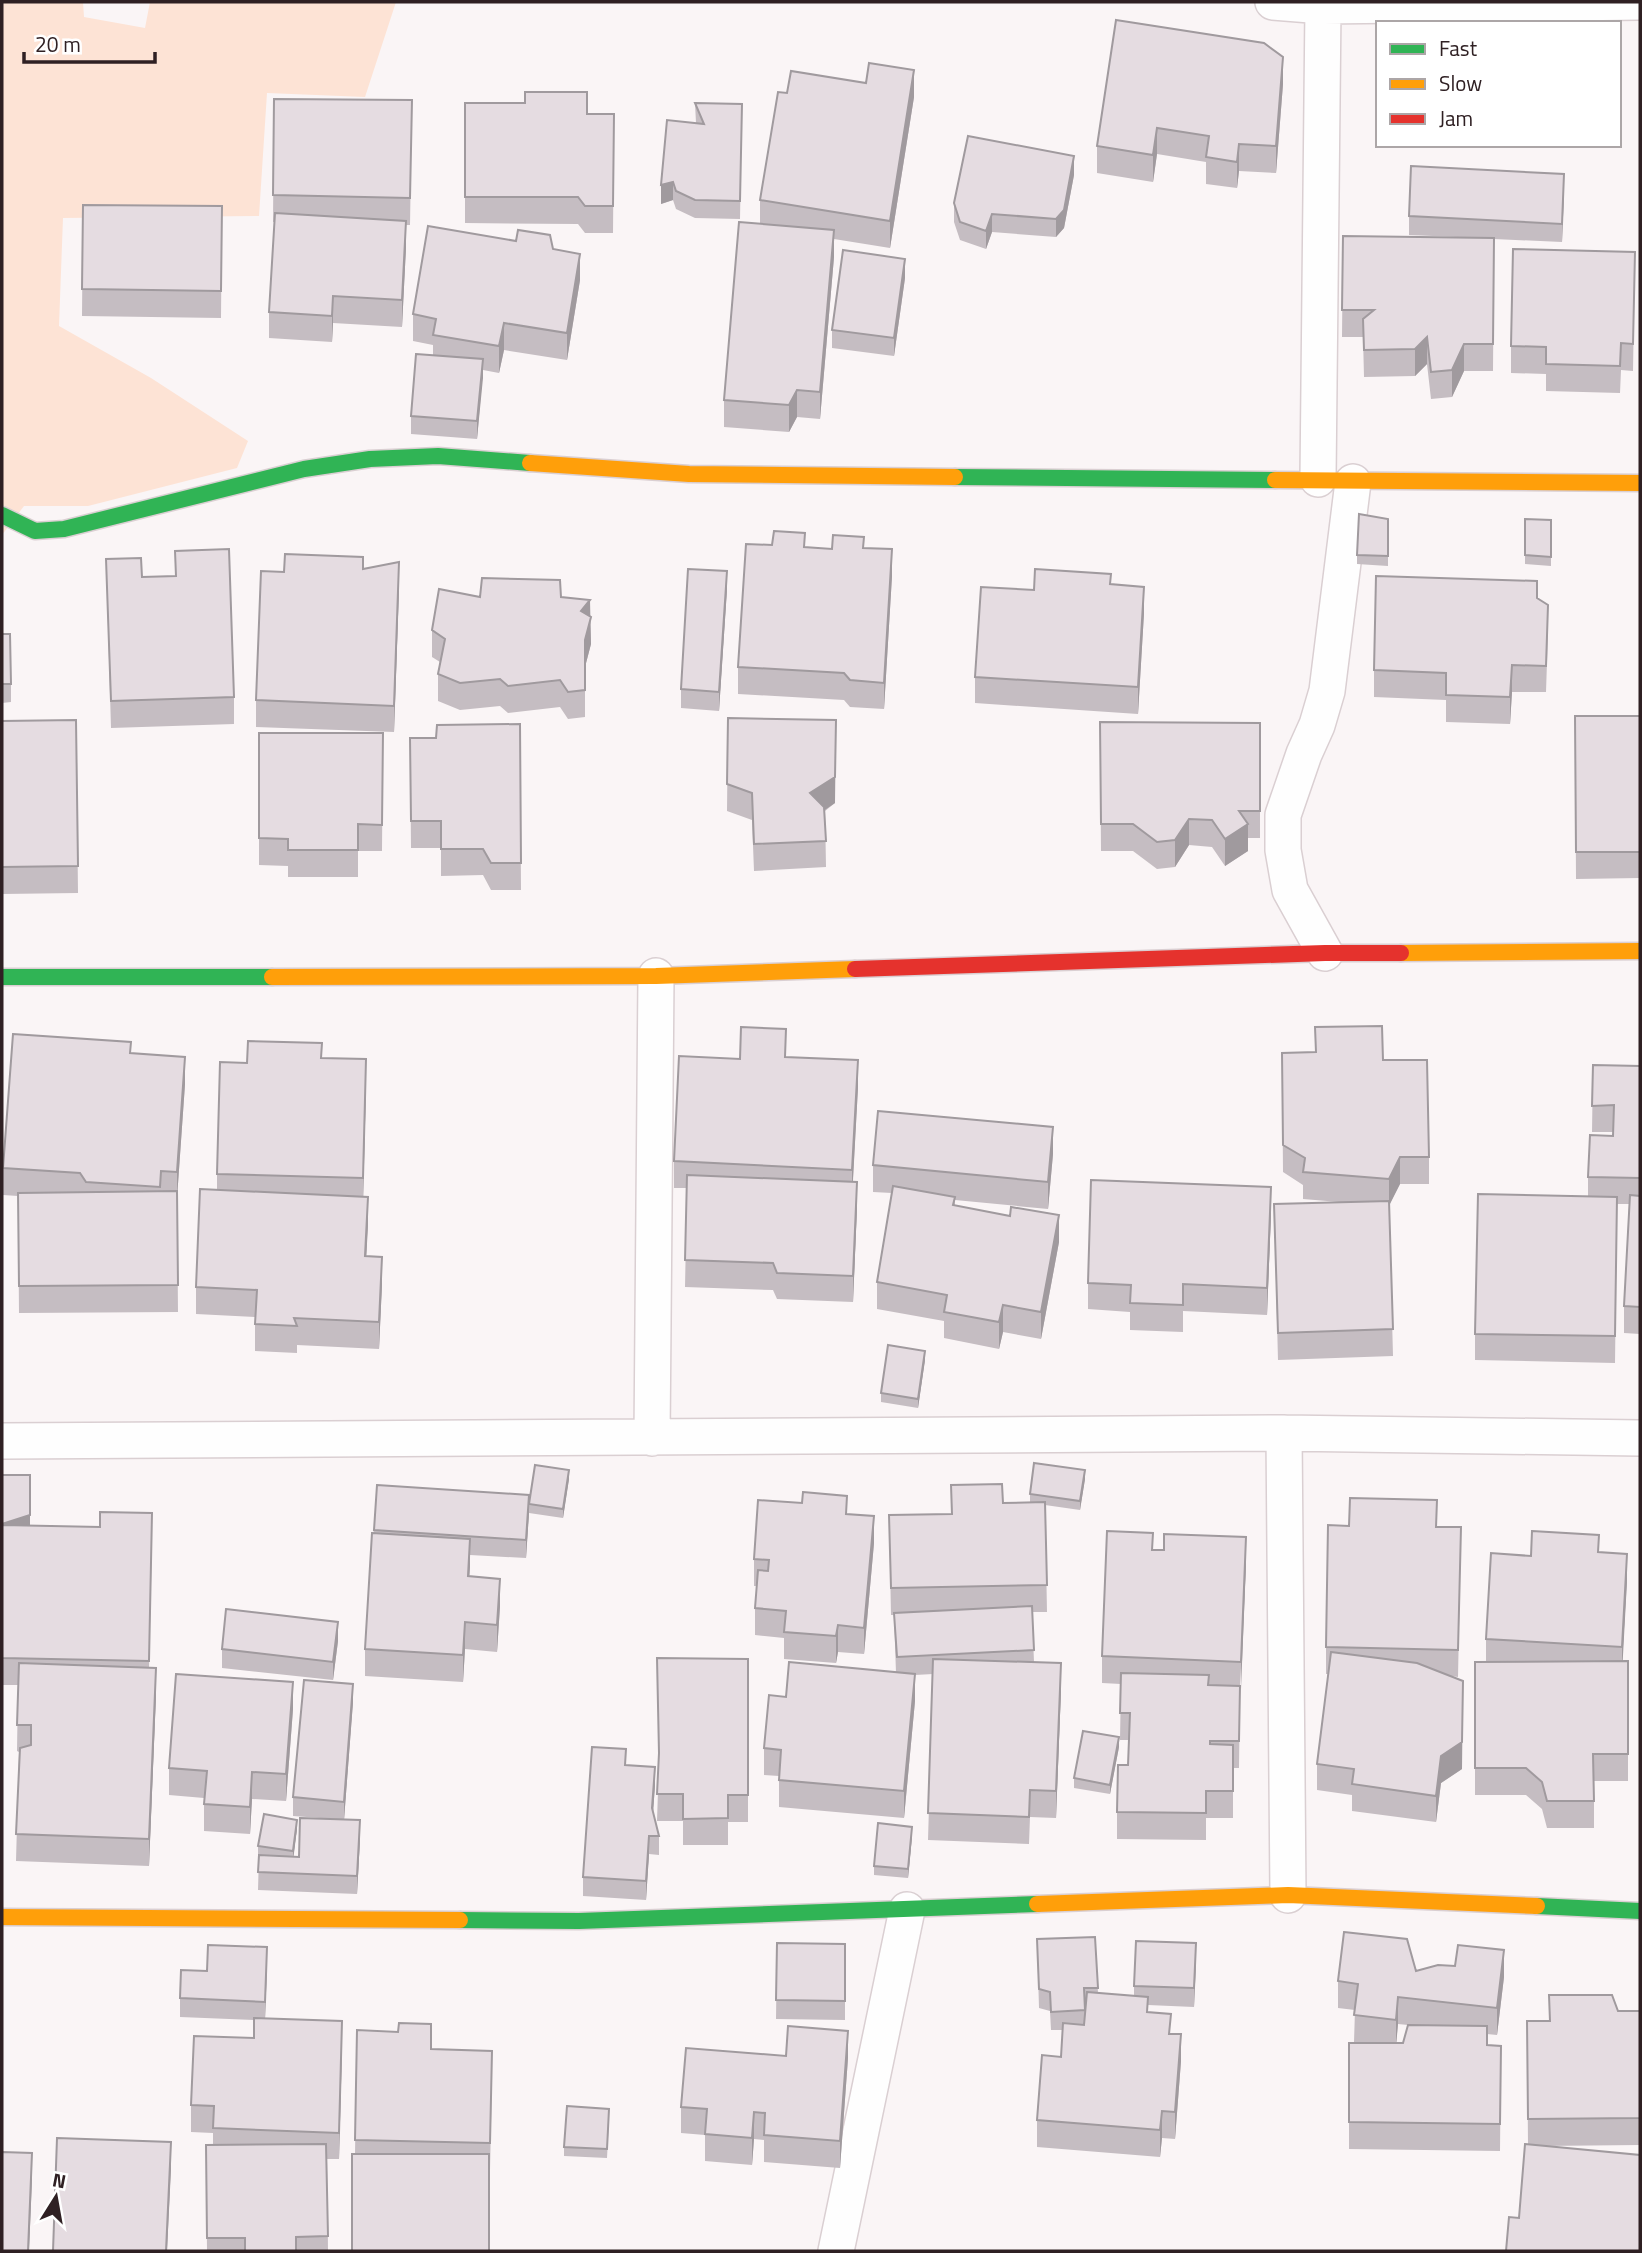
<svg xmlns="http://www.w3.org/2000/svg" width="1642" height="2253" font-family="'Titillium Web',sans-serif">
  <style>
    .green { fill: #fde3d5 }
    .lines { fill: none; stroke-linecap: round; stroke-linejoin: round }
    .street-casing { stroke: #dacfd2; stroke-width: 38 }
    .fast-casing { stroke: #dacfd2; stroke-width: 19 }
    .slow-casing { stroke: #dacfd2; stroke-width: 19 }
    .jam-casing { stroke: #dacfd2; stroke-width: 19 }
    .street { stroke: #fefefe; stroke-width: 35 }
    .fast { stroke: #30b455; stroke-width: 16 }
    .slow { stroke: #ff9f0a; stroke-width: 16 }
    .jam { stroke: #e5322d; stroke-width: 16 }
    .wall { fill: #c5bdc2; fill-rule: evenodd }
    .shaded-wall { fill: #a09a9e }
    .building { fill: #e5dce1; stroke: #a09a9e; stroke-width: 2 }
  </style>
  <rect width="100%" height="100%" fill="#faf5f6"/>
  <path class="green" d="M2 2H83L84 17 145 28 150 2H396L365 97 267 93 259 216 63 218 59 326 151 378 248 441 237 468 88 506H24L2 535Z"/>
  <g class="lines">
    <defs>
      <path id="street" d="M1273 2 1323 6 1640 2
        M1318 479 1323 6
        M1325 953 1290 890 1283 850V815L1304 754 1317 725 1327 691 1353 482
        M1284 1433 1288 1895
        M652 1438 656 976
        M2 1441 1284 1433 1640 1438
        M836 2251 907 1910"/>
      <path id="fast" d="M955 477 1275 480
        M2 515 35 531 64 529 304 469 370 459 438 456 530 463
        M2 977H272
        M1537 1906 1640 1911
        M460 1920 579 1921 1037 1904"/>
      <path id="slow" d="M530 463 689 474 955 477
        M1275 480 1640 483
        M1401 953 1640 951
        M272 977 656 976 855 969
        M1037 1904 1288 1895 1537 1906
        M2 1917 460 1920"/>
      <path id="jam" d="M855 969 1325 953H1401"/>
    </defs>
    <use href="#street" class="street-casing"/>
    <use href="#fast" class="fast-casing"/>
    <use href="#slow" class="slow-casing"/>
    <use href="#jam" class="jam-casing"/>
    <use href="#street" class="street"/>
    <use href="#fast" class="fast"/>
    <use href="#slow" class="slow"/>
    <use href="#jam" class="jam"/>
  </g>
  <path class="wall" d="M1283 84 1276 173 1239 171 1237 188 1206 184V162L1157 154 1153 182 1097 173V146Z
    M787 93 914 97 890 248 834 239V257L820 419 797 417 789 432 724 427V400L760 224V200Z
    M274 99 412 100 410 225H406V247L402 327 333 323 332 342 269 338V312L275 222H273Z
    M465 103 587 114H614L613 233H585L578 224 465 223Z
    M695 103 742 104 740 219 695 218 676 209 673 200 661 204 696 123Z
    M1074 175 1064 228 1056 237 992 232 986 249 960 240 954 222V203Z
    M1564 192 1562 242 1494 239 1493 371H1464L1452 397 1431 399 1427 364 1415 376 1364 377 1363 337H1342L1343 236 1481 238 1409 235V216Z
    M83 205 222 206 221 318 82 316Z
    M553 249 580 280 567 360 504 350 499 373 483 370 477 439 411 434V416L433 356V345L413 341V314Z
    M1635 252 1633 371 1621 370 1620 393 1546 391V374L1511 373V346Z
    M905 278 894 356 832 348V330Z
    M1388 519V566L1357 564V555Z
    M1525 519 1551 520V566L1525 564Z
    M805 547 832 549 864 548 892 576 884 709 850 707 844 700 738 694V667Z
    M106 559 142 577 234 697V724L111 728Z
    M284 572 399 588 394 732 256 727V700Z
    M727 589 719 711 681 708V689Z
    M1034 590 1144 613 1138 714 975 703V677Z
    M480 597H561L590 616 591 644 585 667V717L568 719 560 707 508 713 500 706 460 710 438 701V674L440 662 432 657V630Z
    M1537 598 1548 632 1546 692H1512L1510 724 1446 722V700L1374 697V670Z
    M2 634 11 684V702L2 703Z
    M1575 716H1640V878L1576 879Z
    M728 718 835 803 825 811 826 867 754 871 752 820 727 811Z
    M76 720 78 893 2 894V721Z
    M1100 722 1260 723V838H1248V851L1225 866 1212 847 1189 845 1175 867 1157 869 1133 851H1101Z
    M520 724 521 890H491L483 875 441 876V848H411L410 738H436Z
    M259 733H383L382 851H358V877H288V866L259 865Z
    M131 1053 185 1084 177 1198 178 1312 19 1313 18 1196 3 1195V1168Z
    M1282 1053 1383 1060 1429 1157V1184H1400L1389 1205 1393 1356 1278 1360 1274 1204 1339 1202 1303 1199V1185L1283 1172Z
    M786 1057 858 1087 853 1181 857 1208 853 1302 777 1299 773 1290 685 1287 687 1188H674V1161L740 1059Z
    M322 1058 366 1086 363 1197 368 1224 366 1256 382 1284 379 1349 297 1345V1353L255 1351V1317L196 1314V1287L217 1189V1174Z
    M1593 1065 1640 1066V1334L1624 1333V1306L1629 1204H1617L1615 1363 1475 1360V1334L1588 1196V1177L1613 1136V1132H1592Z
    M1053 1154 1048 1209 955 1200V1206L1059 1242 1041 1339 1003 1332 999 1349 944 1338V1321L877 1309V1282L892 1193 873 1192V1165Z
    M1271 1214 1267 1315 1183 1311V1332L1130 1330V1312L1088 1309V1283Z
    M925 1360 918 1408 881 1402V1393Z
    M2 1475 30 1525 152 1540 149 1668 156 1695 149 1866 16 1861 19 1752 17 1751 18 1685H2Z
    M569 1479 563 1518 529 1513 526 1558 470 1555 469 1576 500 1606 497 1652 465 1649 463 1682 365 1676V1649L377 1485 529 1504Z
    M1085 1479 1080 1510 1045 1505 1047 1612H1032L1034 1662 1061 1690 1056 1818 1030 1817 1029 1844 928 1840 933 1674 915 1675V1701L904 1818 779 1807V1776L764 1775V1748L786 1697 896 1673 894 1615H891L889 1515 951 1514 1003 1503 1030 1502V1494Z
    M847 1514 874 1543 864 1654 838 1652 836 1663 784 1659V1638L755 1635V1608L757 1586H754V1559Z
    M1437 1527H1461L1458 1677 1451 1676 1462 1769 1441 1783 1436 1822 1352 1811V1795L1317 1790V1764L1329 1674H1326V1647Z
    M1153 1550 1246 1564 1240 1689 1239 1768H1233V1818H1206V1840L1117 1839V1812L1128 1765 1129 1740H1120L1121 1684 1102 1683V1656Z
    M1599 1552 1627 1581 1622 1661H1628V1781H1594V1828H1547L1542 1809 1526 1795H1475V1662H1486V1639L1531 1556Z
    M338 1641 333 1680 222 1668V1649Z
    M657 1658 748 1659V1822H728V1845H683V1821H657L659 1761Z
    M353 1702 344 1820 360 1839 357 1894 258 1890 259 1855H258V1846L297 1829 293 1856 299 1857 334 1819 293 1816V1797Z
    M293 1709 286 1801 252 1799 250 1834 204 1831V1798L169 1795V1768Z
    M1119 1747 1110 1794 1074 1788V1778Z
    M626 1765 655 1785 653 1812 659 1836V1855L649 1854 646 1900 583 1896V1877Z
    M912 1836 908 1878 874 1875V1866Z
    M1095 1937 1098 1993 1134 1996V1986L1196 1961 1194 2007 1148 2005V2012L1171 2034 1181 2061 1175 2139 1162 2138 1160 2157 1037 2147V2120L1061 2057 1063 2030H1051L1050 2011 1039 2008 1037 1939Z
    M777 1943 845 1944V2020L776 2019Z
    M267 1966 265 2018 342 2048 339 2159H327L328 2251H207L206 2145H213V2133L191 2132V2105L254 2038V2020L180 2017V1998L207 1971Z
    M1416 1971 1504 1977 1497 2035 1487 2034V2045L1501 2046 1500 2151 1349 2149V2043H1365L1354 2042 1355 2010 1338 2008V1981ZM1398 2024 1408 2025 1403 2043H1396Z
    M1618 2011H1640V2145L1541 2146 1519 2218 1528 2145 1527 2021H1549Z
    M357 2030 431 2049 492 2077 490 2170 355 2154Z
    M786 2056 848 2058 840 2168 764 2162V2140L754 2139 752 2165 705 2161V2135L681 2133V2107Z
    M609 2119 607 2158 564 2156V2147Z"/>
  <path class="shaded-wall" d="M1283 57V84L1276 173V146Z
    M914 70V97L890 248V221Z
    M1157 128V154L1153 182V155Z
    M1239 144V171L1237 188V162Z
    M1074 156V175L1064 228 1056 237V219Z
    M1564 174V192L1562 242V224Z
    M673 182V200L661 204V185Z
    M992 214V232L986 249V231Z
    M406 221V247L402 327V300Z
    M834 230V257L820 419V392Z
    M580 254V280L567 360V333Z
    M905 259V278L894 356V338Z
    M333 296V323L332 342V316Z
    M504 323V350L499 373V346Z
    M1427 337V364L1415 376V349Z
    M1464 344V371L1452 397V370Z
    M483 359V378L477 439V421Z
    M797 390V417L789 432V405Z
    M892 549V576L884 709V683Z
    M399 562V588L394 732V706Z
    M727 571V589L719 711V692Z
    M1144 587V613L1138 714V687Z
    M590 600 591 644 585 667V717V640L581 611Z
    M1512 665V692L1510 724V697Z
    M836 720 835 803 810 820V793Z
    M1189 819V845L1175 867V840Z
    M1248 824V851L1225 866V839Z
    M185 1057V1084L177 1198V1172Z
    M366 1059V1086L363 1205V1178Z
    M858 1060V1087L852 1196V1170Z
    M1053 1127V1154L1048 1209V1182Z
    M1400 1157V1184L1389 1206V1179Z
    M857 1182V1208L853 1302V1276Z
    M1271 1187V1214L1267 1315V1288Z
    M368 1197V1224L365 1283V1256Z
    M1059 1215V1242L1041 1339V1312Z
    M382 1257V1284L379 1349V1322Z
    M1003 1305V1332L999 1349V1322Z
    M925 1351V1360L918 1408V1399Z
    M569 1470V1479L563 1518V1509Z
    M1085 1470V1479L1080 1510V1501Z
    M529 1495V1513L526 1558V1540Z
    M30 1515V1534L2 1542V1524Z
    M874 1516V1543L864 1654V1628Z
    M1246 1537V1564L1241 1689V1662Z
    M470 1539V1566L468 1603V1576Z
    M1627 1554V1581L1622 1674V1647Z
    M500 1579V1606L497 1652V1625Z
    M338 1622V1641L333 1680V1662Z
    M465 1622V1649L463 1682V1655Z
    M838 1625V1652L836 1663V1636Z
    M1061 1663V1690L1056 1818V1791Z
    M156 1668V1695L149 1866V1839Z
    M915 1674V1701L904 1818V1791Z
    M1463 1681 1462 1769 1441 1783 1436 1822V1796L1441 1756Z
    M293 1682V1709L286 1801V1774Z
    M353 1684V1702L344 1820V1802Z
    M1119 1737V1747L1110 1794V1785Z
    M655 1767V1785L652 1827V1808Z
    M252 1772V1799L250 1834V1807Z
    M297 1820V1829L293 1861V1851Z
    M360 1820V1839L357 1894V1876Z
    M912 1827V1836L908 1878V1869Z
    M649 1836V1854L646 1900V1881Z
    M1196 1943V1961L1194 2007V1988Z
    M267 1947V1966L265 2020V2002Z
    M1504 1950V1977L1497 2035V2008Z
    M1398 1997V2024L1396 2047V2020Z
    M342 2021V2048L339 2159V2133Z
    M848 2031V2058L840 2168V2141Z
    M1181 2034V2061L1175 2139V2112Z
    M1162 2111V2138L1160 2157V2130Z
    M754 2112V2139L752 2165V2138Z
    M171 2142V2169L167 2251H166Z
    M32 2153V2180L29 2251H28Z"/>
  <path class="building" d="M1116 20 1264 43 1283 57 1276 146 1239 144 1237 162 1206 157 1209 136 1157 128 1153 155 1097 146Z
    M869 63 914 70 890 221 760 200 778 92 787 93 791 71 866 83Z
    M525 92H587V114H614L613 206H585L578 197H465V103H525Z
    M274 99 412 100 410 198 273 195Z
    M695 103 742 104 740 201 695 200 676 191 673 182 661 185 667 120 704 124Z
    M968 136 1074 156 1064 210 1056 219 992 214 986 231 960 222 954 203Z
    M1411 166 1564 174 1562 224 1409 216Z
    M83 205 222 206 221 291 82 289Z
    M275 213 406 221 402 300 333 296 332 316 269 312Z
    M739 222 834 230 820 392 797 390 789 405 724 400Z
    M428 226 516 241 518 230 550 235 553 249 580 254 567 333 504 323 499 346 433 335 436 319 413 314Z
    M1343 236 1494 238 1493 344H1464L1452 370 1431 372 1427 337 1415 349 1364 350 1363 319 1374 310H1342Z
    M1513 249 1635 252 1633 344 1621 343 1620 366 1546 364V347L1511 346Z
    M843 250 905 259 894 338 832 330Z
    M416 354 483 359 477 421 411 416Z
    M1359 514 1388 519V556L1357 555Z
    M1525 519 1551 520V557L1525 555Z
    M774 531 805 533 804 547 832 549 833 535 864 537 863 548 892 549 884 683 850 680 844 673 738 667 746 544 772 545Z
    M229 549 234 697 111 701 106 559 141 558 142 577 176 576 175 551Z
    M285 554 363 557V569L399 562 394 706 256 700 261 571 284 572Z
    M688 569 727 571 719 692 681 689Z
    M1035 569 1111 574 1110 584 1144 587 1138 687 975 677 981 587 1034 590Z
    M1376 576 1537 581V598L1548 605 1546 666 1512 665 1510 697 1446 695V673L1374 670Z
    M482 578 560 580 561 597 590 600 581 611 591 617 585 640V690L568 692 560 680 508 686 500 679 460 683 438 674 445 639 432 630 439 589 480 597Z
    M2 634H10L11 684H2Z
    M1575 716H1640V852H1576Z
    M728 718 836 720 835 777 810 793 824 807 826 841 754 844 752 793 727 784Z
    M76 720 78 866 2 867V721Z
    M1100 722 1260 723V811H1239L1248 824 1225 839 1212 820 1189 819 1175 840 1157 842 1133 824H1101Z
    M520 724 521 863H491L483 849H441V821H411L410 738H436L437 725Z
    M259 733H383L382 825 358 824V850H288V839L259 838Z
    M1382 1026 1383 1060H1427L1429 1157H1400L1389 1179 1303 1172 1305 1158 1283 1145 1282 1053 1316 1052 1315 1027Z
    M741 1027 786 1029 785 1057 858 1060 852 1170 674 1161 679 1056 740 1059Z
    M13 1034 131 1042 130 1053 185 1057 177 1172 161 1171 160 1187 86 1182 80 1173 3 1168Z
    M248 1041 322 1043 321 1058 366 1059 363 1178 217 1174 220 1062 247 1063Z
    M1593 1065 1640 1066V1178L1588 1177 1590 1135 1613 1136 1614 1105 1592 1106Z
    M878 1111 1053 1127 1048 1182 873 1165Z
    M687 1175 857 1182 853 1276 777 1273 773 1263 685 1260Z
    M1091 1180 1271 1187 1267 1288 1183 1284V1305L1130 1303 1131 1285 1088 1283Z
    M893 1186 955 1197 953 1205 1010 1216 1011 1207 1059 1215 1041 1312 1003 1305 999 1322 944 1312 947 1295 877 1282Z
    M200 1189 368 1197 365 1256 382 1257 379 1322 294 1318 297 1326 255 1324 257 1290 196 1287Z
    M177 1191 178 1285 19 1286 18 1193Z
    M1478 1194 1617 1197 1615 1336 1475 1334Z
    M1630 1195 1640 1196V1307L1624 1306Z
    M1389 1201 1393 1329 1278 1333 1274 1204Z
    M888 1345 925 1351 918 1399 881 1393Z
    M1034 1463 1085 1470 1080 1501 1030 1494Z
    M535 1465 569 1470 563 1509 529 1504Z
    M2 1475H30V1515L2 1524Z
    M1002 1484 1003 1503 1045 1502 1047 1585 891 1588 889 1515 952 1514 951 1485Z
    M377 1485 529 1495 526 1540 374 1530Z
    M803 1492 847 1496 846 1514 874 1516 864 1628 838 1625 836 1636 784 1632 786 1611 755 1608 758 1570 768 1571 769 1560 754 1559 758 1500 802 1503Z
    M1350 1498 1437 1500 1436 1527H1461L1458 1650 1326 1647 1328 1525 1349 1526Z
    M100 1512 152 1513 149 1661 2 1658V1525L100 1527Z
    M1107 1531 1153 1533 1152 1550H1164V1534L1246 1537 1241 1662 1102 1656Z
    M1532 1531 1599 1535 1598 1552 1627 1554 1622 1647 1486 1639 1491 1553 1531 1556Z
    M372 1533 470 1539 468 1576 500 1579 497 1625 465 1622 463 1655 365 1649Z
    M1032 1606 1034 1650 897 1657 894 1613Z
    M226 1609 338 1622 333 1662 222 1649Z
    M1331 1652 1417 1663 1463 1681 1462 1742 1441 1756 1436 1796 1352 1784 1354 1769 1317 1764Z
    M657 1658 748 1659V1795H728V1818L683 1819V1794H657L659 1753Z
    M933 1659 1061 1663 1056 1791 1030 1790 1029 1817 928 1813Z
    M1628 1661V1754H1593L1594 1801H1547L1542 1782 1526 1768H1475V1662Z
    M789 1662 915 1674 904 1791 779 1780 781 1750 764 1748 769 1695 786 1697Z
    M19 1663 156 1668 149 1839 16 1834 20 1748 31 1745V1725H17Z
    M1121 1673 1209 1675 1208 1685 1240 1686 1239 1741H1210V1744L1233 1745V1791H1206V1813L1117 1812 1118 1765H1128L1130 1713H1120Z
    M176 1674 293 1682 286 1774 252 1772 250 1807 204 1804 207 1771 169 1768Z
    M304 1680 353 1684 344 1802 293 1797Z
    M1083 1731 1119 1737 1110 1785 1074 1778Z
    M592 1747 626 1749 625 1765 655 1767 652 1808 659 1836H649L646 1881 583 1877Z
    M264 1814 297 1820 293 1851 258 1846Z
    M300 1818 360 1820 357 1876 258 1872 259 1855 299 1857Z
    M878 1823 912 1827 908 1869 874 1866Z
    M1344 1932 1407 1939 1416 1971 1438 1965 1455 1966 1458 1945 1504 1950 1497 2008 1398 1997 1396 2020 1354 2015 1358 1984 1338 1981Z
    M1095 1937 1098 1988H1084L1085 2010 1051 2012 1050 1992 1039 1989 1037 1939Z
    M1136 1941 1196 1943 1194 1988 1134 1986Z
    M777 1943 845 1944V2001L776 2000Z
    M208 1945 267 1947 265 2002 180 1998 181 1970 207 1971Z
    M1087 1992 1148 1997 1147 2012 1171 2014 1169 2034H1181L1175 2112 1162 2111 1160 2130 1037 2120 1042 2055 1061 2057 1063 2023 1084 2025Z
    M1549 1995H1612L1618 2011H1640V2118L1528 2119 1527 2021H1550Z
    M254 2018 342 2021 339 2133 213 2128 214 2106 191 2105 194 2036 254 2038Z
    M399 2023 431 2024V2049L492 2051 490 2143 355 2140 357 2030 398 2032Z
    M1408 2025 1487 2026V2045L1501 2046 1500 2124 1349 2122V2043H1403Z
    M788 2026 848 2031 840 2141 764 2135 765 2113 754 2112 752 2138 705 2134 707 2109 681 2107 686 2048 786 2056Z
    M567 2106 609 2109 607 2149 564 2147Z
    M57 2138 171 2142 166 2251H53Z
    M326 2144 328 2236 296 2237V2251H245V2238H207L206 2145Z
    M1525 2144 1640 2155V2251H1506L1509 2217 1519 2218Z
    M2 2152 32 2153 28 2251H2Z
    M352 2154H489V2251H352Z"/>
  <rect width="1642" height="2253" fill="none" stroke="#2f2023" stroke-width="7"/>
  <rect x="1376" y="21" width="245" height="126" fill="#ffffff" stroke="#aca6a7" stroke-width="2"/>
  <rect x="1390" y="44" width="35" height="10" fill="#30b455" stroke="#aca6a7" stroke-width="2"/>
  <text x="1439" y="56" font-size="21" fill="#2f2023">Fast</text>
  <rect x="1390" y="79" width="35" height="10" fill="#ff9f0a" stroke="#aca6a7" stroke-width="2"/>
  <text x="1439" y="91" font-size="21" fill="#2f2023">Slow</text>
  <rect x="1390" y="114" width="35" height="10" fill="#e5322d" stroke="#aca6a7" stroke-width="2"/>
  <text x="1439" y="126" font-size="21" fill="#2f2023">Jam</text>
  <g transform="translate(56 2197) rotate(11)" stroke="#ffffff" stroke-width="5" paint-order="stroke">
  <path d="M0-5L12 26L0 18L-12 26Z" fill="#2f2023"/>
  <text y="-10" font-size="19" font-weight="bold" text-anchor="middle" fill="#2f2023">N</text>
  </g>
  <path d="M24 52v10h131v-10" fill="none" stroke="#2f2023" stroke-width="3.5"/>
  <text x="35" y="52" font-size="21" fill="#2f2023" stroke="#ffffff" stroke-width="5" paint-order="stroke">20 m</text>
</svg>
